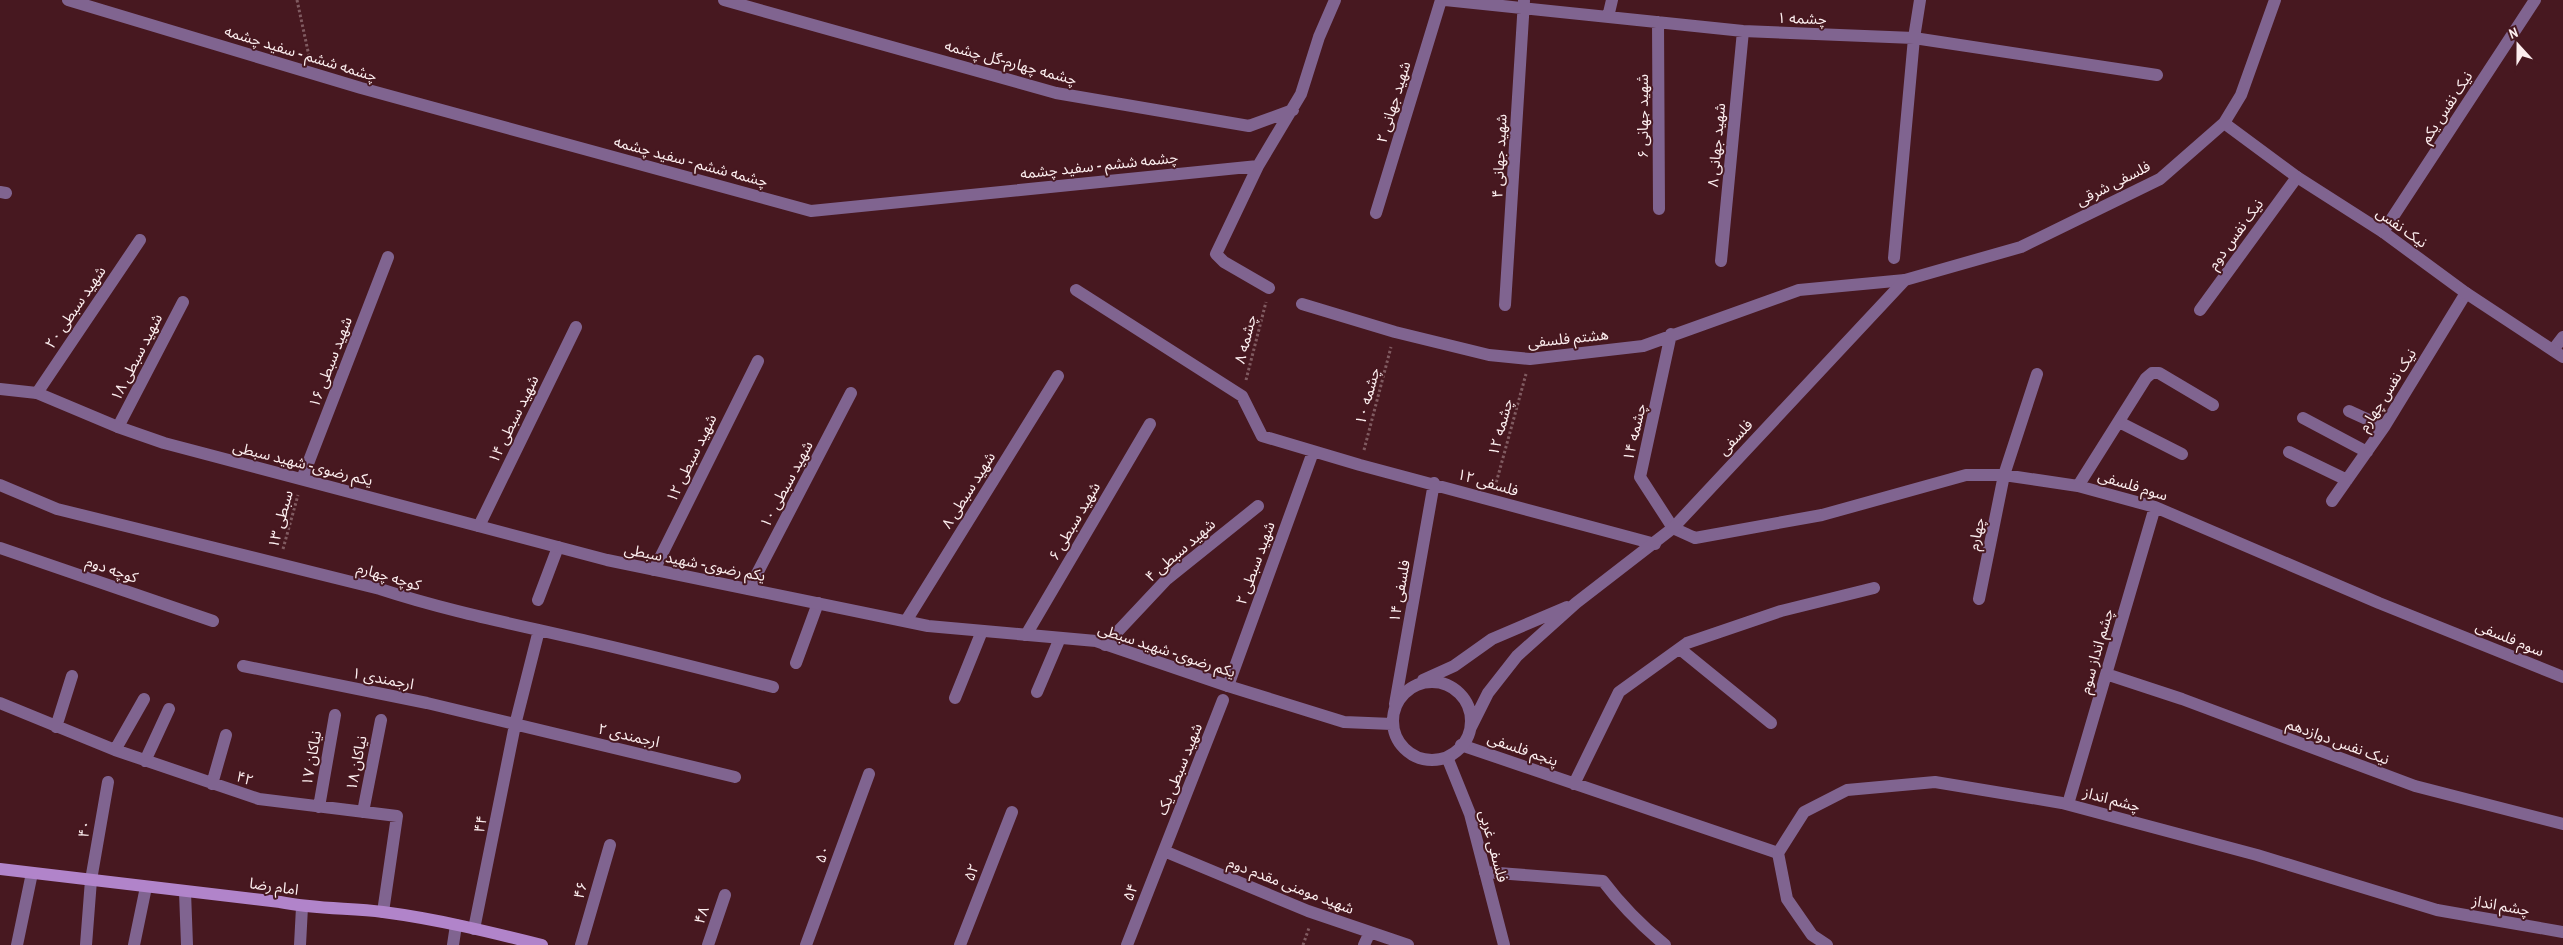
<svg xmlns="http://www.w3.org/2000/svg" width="2563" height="945" font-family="'Archivo Narrow','Noto Sans Arabic',sans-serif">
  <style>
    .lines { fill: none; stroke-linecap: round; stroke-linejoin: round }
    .path { stroke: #805b61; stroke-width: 3; stroke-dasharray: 2.5 2.5; stroke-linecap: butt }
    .minor { stroke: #806490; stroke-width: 12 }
    .tertiary { stroke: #806490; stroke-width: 12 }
    .secondary { stroke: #b184ca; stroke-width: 12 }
    .labels { text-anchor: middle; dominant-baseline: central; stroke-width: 4; stroke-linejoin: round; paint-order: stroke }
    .street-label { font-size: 15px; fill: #fceeef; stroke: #471820 }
  </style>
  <rect width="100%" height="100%" fill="#471820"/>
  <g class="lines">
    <path class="path" d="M297 0 309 56
      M1246 380 1266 302
      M1364 450 1391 347
      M1495 487 1526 374
      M283 549 298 495
      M1303 945 1309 928"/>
    <path class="minor" d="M68 0 361 88 811 211 1258 166 1301 94 1319 37 1335 0
      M724 0 1056 93 1249 126 1293 110
      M1445 0 1743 31 1914 38 2157 75
      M1608 17 1612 0
      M1658 22 1659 209
      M1258 166 1216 254 1224 262 1269 288
      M0 192 6 193
      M1376 213 1441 0
      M2383 232 2535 0
      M1894 258 1914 38 1920 0
      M1721 261 1743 31
      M1076 290 1242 396 1262 436 1360 465 1655 544
      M1302 304 1395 332 1489 355 1530 359 1643 346 1799 290 1905 280
      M1505 305 1524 1
      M2200 310 2297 177
      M1671 334 1640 477 1673 528 1695 538 1822 515 1966 475H2004L2078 486 2155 507 2379 603 2563 677
      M2553 350 2563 337
      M37 393 140 240
      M2349 411 2384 427
      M2303 418 2367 452
      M2119 422 2182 454
      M118 427 183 302
      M2289 452 2347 480
      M302 479 388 257
      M0 485 57 509 380 589C444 610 509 623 574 638 641 653 707 670 773 687
      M2078 486 2146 378 2152 373H2159L2213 405
      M2332 501 2384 427 2466 293
      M479 526 576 327
      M0 548 213 621
      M654 570 758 361
      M749 589 851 393
      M1979 599 2004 475 2037 374
      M538 600 558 547
      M906 621 1058 376
      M1026 635 1150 424
      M1105 645 1167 579 1258 506
      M1680 649 1771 723
      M796 663 818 603
      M243 666 427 703 735 777
      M2106 674 2182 699 2415 786 2563 824
      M1228 686 1313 452
      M1037 692 1060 638
      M955 698 982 631
      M0 703 115 750 259 799 397 816 383 912
      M1395 704 1434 483
      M56 727 72 676
      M1461 745 1778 853
      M115 750 144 699
      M145 761 169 709
      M212 784 226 735
      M1574 784 1619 692 1687 643 1781 611 1874 588
      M2068 804 2155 507
      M319 807 335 715
      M363 812 381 720
      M1164 851 1308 911 1408 945
      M1485 872 1603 881C1621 905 1642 926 1665 945
      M185 892 187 945
      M474 929 515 725 539 630
      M17 945 32 873
      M86 945 91 880 108 782
      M134 945 146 887
      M300 945 302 907
      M453 945 456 925
      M581 945 610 845
      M708 945 725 895
      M806 945 869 774
      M960 945 1012 812
      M1127 945 1223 700
      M1364 945 1370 932"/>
    <path class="tertiary" d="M2224 123 2297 177 2383 232 2466 293 2563 357
      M0 389 37 393 118 427 164 443 607 560 928 626 1096 641 1228 686 1344 722 1392 724
      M1423 680 1454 666 1492 639 1567 607
      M1393 721a39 39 0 1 1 78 0a39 39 0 1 1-78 0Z
      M1471 727 1488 693 1517 656 1576 603 1673 528 1905 280 2021 247 2160 179 2224 123 2241 95 2275 0
      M1447 757 1470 814 1504 945
      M1827 945 1812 935 1787 899 1778 853 1804 812 1847 790 1935 782 2062 803 2257 855 2437 910 2563 932"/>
    <path class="secondary" d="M0 869 280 902C314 909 349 908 383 912 437 919 490 932 542 945"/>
  </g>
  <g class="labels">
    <g class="street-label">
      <text transform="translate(1802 18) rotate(2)">چشمه ۱</text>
      <text transform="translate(301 53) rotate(17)">چشمه ششم - سفید چشمه</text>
      <text transform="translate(1011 62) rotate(15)">چشمه چهارم-گل چشمه</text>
      <text transform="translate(1393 102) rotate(-73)">۲ شهید جهانی</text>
      <text transform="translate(2446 107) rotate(-57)">نیک نفس یکم</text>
      <text transform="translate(1642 116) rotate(-90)">۶ شهید جهانی</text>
      <text transform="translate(1716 145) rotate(-85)">۸ شهید جهانی</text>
      <text transform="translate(1499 156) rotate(-87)">۴ شهید جهانی</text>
      <text transform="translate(691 161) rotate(15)">چشمه ششم - سفید چشمه</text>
      <text transform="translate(1099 165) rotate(-6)">چشمه ششم - سفید چشمه</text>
      <text transform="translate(2113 183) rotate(-27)">فلسفی شرقی</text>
      <text transform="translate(2402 227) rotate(35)">نیک نفس</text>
      <text transform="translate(2235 234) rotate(-54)">نیک نفس دوم</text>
      <text transform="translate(75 307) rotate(-56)">شهید سبطی ۲۰</text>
      <text transform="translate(1568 338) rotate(-6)">هشتم فلسفی</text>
      <text transform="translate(1245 339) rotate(-76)">۸ چشمه</text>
      <text transform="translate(136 357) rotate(-63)">۱۸ شهید سبطی</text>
      <text transform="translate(330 362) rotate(-69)">شهید سبطی ۱۶</text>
      <text transform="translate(2387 390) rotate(-58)">نیک نفس چهارم</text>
      <text transform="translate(1367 396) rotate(-75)">۱۰ چشمه</text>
      <text transform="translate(513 419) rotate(-64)">شهید سبطی ۱۴</text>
      <text transform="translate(1500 427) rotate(-75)">۱۲ چشمه</text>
      <text transform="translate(1634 432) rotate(-77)">۱۴ چشمه</text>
      <text transform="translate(1735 437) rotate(-47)">فلسفی</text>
      <text transform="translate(691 458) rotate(-64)">۱۲ شهید سبطی</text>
      <text transform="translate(303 463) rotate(14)">یکم رضوی- شهید سبطی</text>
      <text transform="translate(1488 482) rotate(16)">۱۲ فلسفی</text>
      <text transform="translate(786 484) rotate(-62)">۱۰ شهید سبطی</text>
      <text transform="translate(2133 485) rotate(17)">سوم فلسفی</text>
      <text transform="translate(968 490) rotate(-58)">۸ شهید سبطی</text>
      <text transform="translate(280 519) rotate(-75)">۱۳ سبطی</text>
      <text transform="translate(1074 521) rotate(-60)">۶ شهید سبطی</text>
      <text transform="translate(1976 534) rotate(-79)">چهارم</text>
      <text transform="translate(1180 550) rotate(-41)">۴ شهید سبطی</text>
      <text transform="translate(695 562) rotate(11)">یکم رضوی- شهید سبطی</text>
      <text transform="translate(1255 563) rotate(-70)">۲ شهید سبطی</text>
      <text transform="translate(112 569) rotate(19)">کوچه دوم</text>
      <text transform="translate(389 576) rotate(16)">کوچه چهارم</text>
      <text transform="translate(1399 591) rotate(-80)">۱۴ فلسفی</text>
      <text transform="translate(2510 638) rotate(22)">سوم فلسفی</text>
      <text transform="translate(1167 650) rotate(18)">یکم رضوی- شهید سبطی</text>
      <text transform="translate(2096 651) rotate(-74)">چشم انداز سوم</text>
      <text transform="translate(383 678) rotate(11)">۱ ارجمندی</text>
      <text transform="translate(629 735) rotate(13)">۲ ارجمندی</text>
      <text transform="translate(2338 741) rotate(20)">نیک نفس دوازدهم</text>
      <text transform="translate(1523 749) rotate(19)">پنجم فلسفی</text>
      <text transform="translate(311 758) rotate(-80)">۱۷ نیاکان</text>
      <text transform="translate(356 763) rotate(-79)">۱۸ نیاکان</text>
      <text transform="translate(1179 769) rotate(-68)">شهید سبطی یک</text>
      <text transform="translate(245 778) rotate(18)">۴۲</text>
      <text transform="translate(2112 799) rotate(15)">چشم انداز</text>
      <text transform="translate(480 824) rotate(-79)">۴۴</text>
      <text transform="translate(84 829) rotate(-80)">۴۰</text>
      <text transform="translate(1494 846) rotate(75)">فلسفی غربی</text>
      <text transform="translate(822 854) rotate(-70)">۵۰</text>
      <text transform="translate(971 872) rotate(-68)">۵۲</text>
      <text transform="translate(1291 885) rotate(21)">شهید مومنی مقدم دوم</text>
      <text transform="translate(274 886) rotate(8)">امام رضا</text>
      <text transform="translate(580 890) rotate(-74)">۴۶</text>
      <text transform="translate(1130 892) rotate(-69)">۵۴</text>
      <text transform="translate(2501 905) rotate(10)">چشم انداز</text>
      <text transform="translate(701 915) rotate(-71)">۴۸</text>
    </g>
  </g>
  <g transform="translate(2518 45) rotate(339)" stroke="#471820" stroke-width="4" paint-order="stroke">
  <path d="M0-4L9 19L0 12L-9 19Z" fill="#fceeef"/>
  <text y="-8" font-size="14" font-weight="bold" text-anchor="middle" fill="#fceeef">N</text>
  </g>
</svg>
